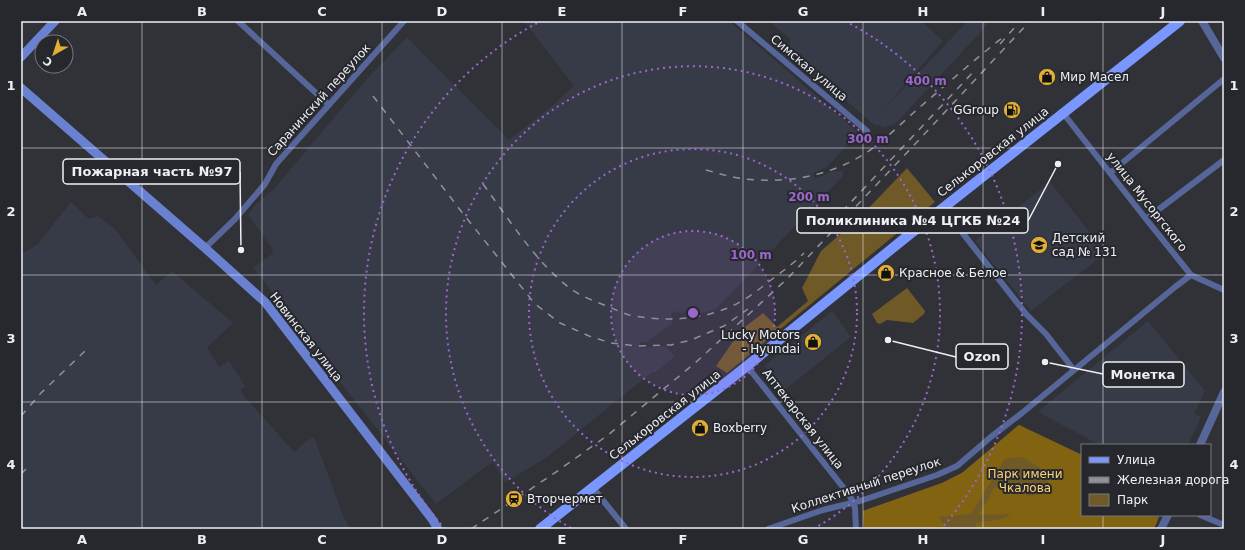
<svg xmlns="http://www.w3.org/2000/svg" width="1245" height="550" font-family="'DejaVu Sans',sans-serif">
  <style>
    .built { fill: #373b47 }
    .green { fill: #6f5926 }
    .forest { fill: #816312 }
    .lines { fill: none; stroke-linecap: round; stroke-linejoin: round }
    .minor { stroke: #566699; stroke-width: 6 }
    .tertiary { stroke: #566699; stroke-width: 8 }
    .secondary { stroke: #6a81d2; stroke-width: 9 }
    .primary { stroke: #7a96ff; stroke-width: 10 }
    .rail { stroke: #909297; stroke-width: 1.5; stroke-dasharray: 7 7; stroke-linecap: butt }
    .grid { fill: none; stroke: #edeff3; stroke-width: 1; stroke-opacity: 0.55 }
    .ring { fill: none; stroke: #9d66cf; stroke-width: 2; stroke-dasharray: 2 4 }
    .labels { text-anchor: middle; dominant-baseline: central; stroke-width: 4; stroke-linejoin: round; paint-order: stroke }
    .street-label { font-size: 12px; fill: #edeff3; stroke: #26282e }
    .poi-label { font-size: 12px; fill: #edeff3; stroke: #26282e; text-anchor: start }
    .park-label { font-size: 12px; fill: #fdd273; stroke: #26282e }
    .centre { fill: #9d66cf; stroke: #26282e; stroke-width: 2 }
    .ring-label { font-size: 12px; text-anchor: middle; font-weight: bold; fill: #9d66cf; stroke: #26282e; stroke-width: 4; stroke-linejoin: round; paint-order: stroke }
    .leader { fill: none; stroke: #edeff3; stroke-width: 1.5 }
    .callout-dot { fill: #edeff3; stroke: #26282e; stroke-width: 1.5 }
    .callout { fill: #26282e; stroke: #edeff3; stroke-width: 1.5 }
    .callout-label { font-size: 13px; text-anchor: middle; font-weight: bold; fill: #edeff3 }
    .neatline { fill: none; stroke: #edeff3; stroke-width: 1.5 }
    .grid-label { font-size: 13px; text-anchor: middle; font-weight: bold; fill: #edeff3 }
  </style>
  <rect width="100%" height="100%" fill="#303238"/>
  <path class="built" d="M524 21H729L835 112 858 133 827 167 813 173 815 179 833 171H843V176L715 310 696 314 689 307 683 313 673 311 671 316 673 323 646 342H640V348L665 346 675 356 656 372H652L546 458 505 482 493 462 484 468 436 504 296 326 270 289 253 268 272 254 273 250 248 215 256 204 274 189 365 81 407 37 509 140 553 105 574 86Z
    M769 21H921L943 41 881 112 968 21H991L895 124 882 128 878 124 876 126 871 122 792 54 790 52V39Z
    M1050 182 1103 249 1095 256 1098 259 1031 311 975 241Z
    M71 202 89 219 98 216 115 229 156 285 172 271 233 323 207 347 219 367 229 361 245 386 240 389 244 396 294 452 307 441 314 437 344 518 351 529H21V254L37 245Z
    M832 311 851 337 783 391 764 366Z
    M1148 321 1205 391 1194 414 1201 417 1188 445H1100L1038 412Z"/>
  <path class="green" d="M907 168 935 202 727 373 716 366 741 330 763 313 777 327 808 301 802 288 821 251 863 214Z
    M907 288 925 311 924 314 913 323 887 320 880 324 877 323 872 314Z
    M1019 425 1082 455V515H1160L1154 529H864L863 511 942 483 962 473Z"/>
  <path class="forest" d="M1019 425 1082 455V515H1153L1158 519 1154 529H974L977 523 1002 519 1011 514 978 515 988 500 993 489 1000 485 1029 496 1050 492 1045 471 1022 457 1005 459 971 514 939 517 946 529H864L863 511 942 483 962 473Z"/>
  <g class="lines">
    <path class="minor" d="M238 21 329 105
      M737 21 867 131
      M1063 113 1146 219 1191 275 1224 290
      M1110 173 1224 79
      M943 208 1026 314 1046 334 1074 370
      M1146 219 1224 160
      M205 248 235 219 265 184 276 164 404 21
      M747 366 850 496 855 508 856 529
      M593 488 626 529
      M1200 515 1224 525
      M768 529 823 510 860 501 937 475 957 466 992 436 1022 413 1175 287 1191 275"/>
    <path class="tertiary" d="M1202 21 1224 58
      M1200 445 1224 392
      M1161 529 1168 515"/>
    <path class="secondary" d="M21 57 55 21
      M21 88 205 248 265 302 432 519 438 529"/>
    <path class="primary" d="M540 529 747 366 910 234 1180 21"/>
    <path class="rail" d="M1000 44 1016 26
      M373 96 461 211 535 304 560 323 589 336 611 343 637 346 671 345 691 340 724 326 748 309
      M706 170C724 175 742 180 760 180 801 182 844 171 877 145 892 133 906 119 920 107 947 84 974 60 1002 38
      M483 184C508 218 537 264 571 289 582 297 597 302 609 307 616 310 623 313 629 315 661 321 695 321 725 309 742 303 757 291 771 280 783 271 794 263 804 253
      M823 232 976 69
      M21 416 41 393 85 351
      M21 474 28 467
      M471 529 559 470 608 435 695 363 749 314 788 278 917 142 1030 21"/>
  </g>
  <path class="grid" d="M142 21V529M262 21V529M382 21V529M502 21V529M622 21V529M743 21V529M863 21V529M983 21V529M1103 21V445M21 148H1224M21 275H1224M21 402H1224M1103 515V529"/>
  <circle cx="693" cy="313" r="82" fill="#9d66cf" fill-opacity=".12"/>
  <g class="ring">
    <circle cx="693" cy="313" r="82"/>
    <circle cx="693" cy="313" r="164"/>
    <path d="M571 528A247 247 0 1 1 815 528"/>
    <path d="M445 529A329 329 0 0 1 541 21M845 21A329 329 0 0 1 941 529"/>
  </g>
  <defs>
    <symbol id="shop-disc" viewBox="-11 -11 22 22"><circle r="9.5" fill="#e1af34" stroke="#26282e"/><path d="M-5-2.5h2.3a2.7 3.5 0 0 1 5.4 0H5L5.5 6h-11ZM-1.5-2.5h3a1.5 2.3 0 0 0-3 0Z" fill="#111"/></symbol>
    <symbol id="fuel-disc" viewBox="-11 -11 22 22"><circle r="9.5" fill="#e1af34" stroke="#26282e"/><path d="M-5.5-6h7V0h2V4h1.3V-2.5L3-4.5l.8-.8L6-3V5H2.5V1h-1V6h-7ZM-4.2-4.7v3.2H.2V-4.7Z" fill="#111"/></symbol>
    <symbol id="school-disc" viewBox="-11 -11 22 22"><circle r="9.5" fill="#e1af34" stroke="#26282e"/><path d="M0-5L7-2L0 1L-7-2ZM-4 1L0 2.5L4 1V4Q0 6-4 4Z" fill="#111"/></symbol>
    <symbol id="station-disc" viewBox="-11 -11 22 22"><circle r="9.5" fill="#e1af34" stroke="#26282e"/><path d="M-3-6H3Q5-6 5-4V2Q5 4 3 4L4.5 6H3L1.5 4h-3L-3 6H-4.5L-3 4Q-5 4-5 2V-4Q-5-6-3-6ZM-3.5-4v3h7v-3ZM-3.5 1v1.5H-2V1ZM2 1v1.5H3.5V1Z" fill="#111"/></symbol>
  </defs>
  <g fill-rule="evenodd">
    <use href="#shop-disc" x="1037" y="67" width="20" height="20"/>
    <use href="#fuel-disc" x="1002" y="100" width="20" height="20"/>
    <use href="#school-disc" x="1029" y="235" width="20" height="20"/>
    <use href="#shop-disc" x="876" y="263" width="20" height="20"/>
    <use href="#shop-disc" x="803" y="332" width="20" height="20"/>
    <use href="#shop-disc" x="690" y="418" width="20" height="20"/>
    <use href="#station-disc" x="504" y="489" width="20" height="20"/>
  </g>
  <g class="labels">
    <g class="street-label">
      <text transform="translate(809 68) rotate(40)">Симская улица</text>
      <text transform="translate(319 100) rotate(-48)">Саранинский переулок</text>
      <text transform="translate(993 152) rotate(-38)">Селькоровская улица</text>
      <text transform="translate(1147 202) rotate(52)">улица Мусоргского</text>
      <text transform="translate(306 337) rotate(52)">Новинская улица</text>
      <text transform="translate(665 415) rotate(-38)">Селькоровская улица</text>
      <text transform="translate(803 419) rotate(52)">Аптекарская улица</text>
      <text transform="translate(866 485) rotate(-18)">Коллективный переулок</text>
    </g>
    <g class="poi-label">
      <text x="1060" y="77">Мир Масел</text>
      <text x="999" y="110" text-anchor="end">GGroup</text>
      <text x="1052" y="238">Детский<tspan x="1052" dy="14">сад № 131</tspan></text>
      <text x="899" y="273">Красное &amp; Белое</text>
      <text x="800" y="335" text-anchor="end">Lucky Motors<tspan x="800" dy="14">- Hyundai</tspan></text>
      <text x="713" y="428">Boxberry</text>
      <text x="527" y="499">Вторчермет</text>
    </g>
    <g class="park-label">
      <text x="1025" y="474">Парк имени<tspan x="1025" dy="14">Чкалова</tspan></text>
    </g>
  </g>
  <circle cx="693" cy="313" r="6" class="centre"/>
  <g class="ring-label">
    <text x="926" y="85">400 m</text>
    <text x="868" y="143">300 m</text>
    <text x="809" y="201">200 m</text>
    <text x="751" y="259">100 m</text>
  </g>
  <path class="leader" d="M241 250L240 172M1058 164L1028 221M888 340L956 357M1045 362L1103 374"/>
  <g class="callout-dot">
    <circle cx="241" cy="250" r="4"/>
    <circle cx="1058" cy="164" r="4"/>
    <circle cx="888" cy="340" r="4"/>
    <circle cx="1045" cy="362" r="4"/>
  </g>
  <g class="callout">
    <rect x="63" y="159" width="177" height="25" rx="4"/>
    <rect x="797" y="208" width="231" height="25" rx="4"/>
    <rect x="956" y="344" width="52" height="25" rx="4"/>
    <rect x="1103" y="362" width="81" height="25" rx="4"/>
  </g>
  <g class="callout-label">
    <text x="152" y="176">Пожарная часть №97</text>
    <text x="913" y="225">Поликлиника №4 ЦГКБ №24</text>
    <text x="982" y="361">Ozon</text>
    <text x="1143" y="379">Монетка</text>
  </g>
  <rect width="1245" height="550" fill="none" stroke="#26282e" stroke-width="44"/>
  <rect x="1081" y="444" width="130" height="72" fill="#26282e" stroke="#76787d"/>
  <rect x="1089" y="457" width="20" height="6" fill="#7a96ff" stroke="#76787d"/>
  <text x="1117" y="464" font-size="12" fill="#edeff3">Улица</text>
  <rect x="1089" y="477" width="20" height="6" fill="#909297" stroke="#76787d"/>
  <text x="1117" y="484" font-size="12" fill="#edeff3">Железная дорога</text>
  <rect x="1089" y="494" width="20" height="12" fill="#6f5926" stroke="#76787d"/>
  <text x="1117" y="504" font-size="12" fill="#edeff3">Парк</text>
  <g transform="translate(54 54) rotate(219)"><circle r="19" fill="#26282e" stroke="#76787d"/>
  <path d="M0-3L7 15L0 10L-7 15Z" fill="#e1af34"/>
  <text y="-6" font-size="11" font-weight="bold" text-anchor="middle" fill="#edeff3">С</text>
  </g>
  <rect x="22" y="22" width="1201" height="506" class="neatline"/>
  <g class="grid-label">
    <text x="82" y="16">A</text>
    <text x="202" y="16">B</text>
    <text x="322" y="16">C</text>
    <text x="442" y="16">D</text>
    <text x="562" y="16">E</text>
    <text x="683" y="16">F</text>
    <text x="803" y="16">G</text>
    <text x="923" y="16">H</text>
    <text x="1043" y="16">I</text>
    <text x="1163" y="16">J</text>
    <text x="11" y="90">1</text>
    <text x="1234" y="90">1</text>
    <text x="11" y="216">2</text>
    <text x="1234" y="216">2</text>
    <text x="11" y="343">3</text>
    <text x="1234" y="343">3</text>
    <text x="11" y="469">4</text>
    <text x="1234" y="469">4</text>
    <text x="82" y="544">A</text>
    <text x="202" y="544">B</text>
    <text x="322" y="544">C</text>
    <text x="442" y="544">D</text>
    <text x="562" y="544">E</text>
    <text x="683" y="544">F</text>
    <text x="803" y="544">G</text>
    <text x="923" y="544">H</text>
    <text x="1043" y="544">I</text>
    <text x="1163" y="544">J</text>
  </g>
</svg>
